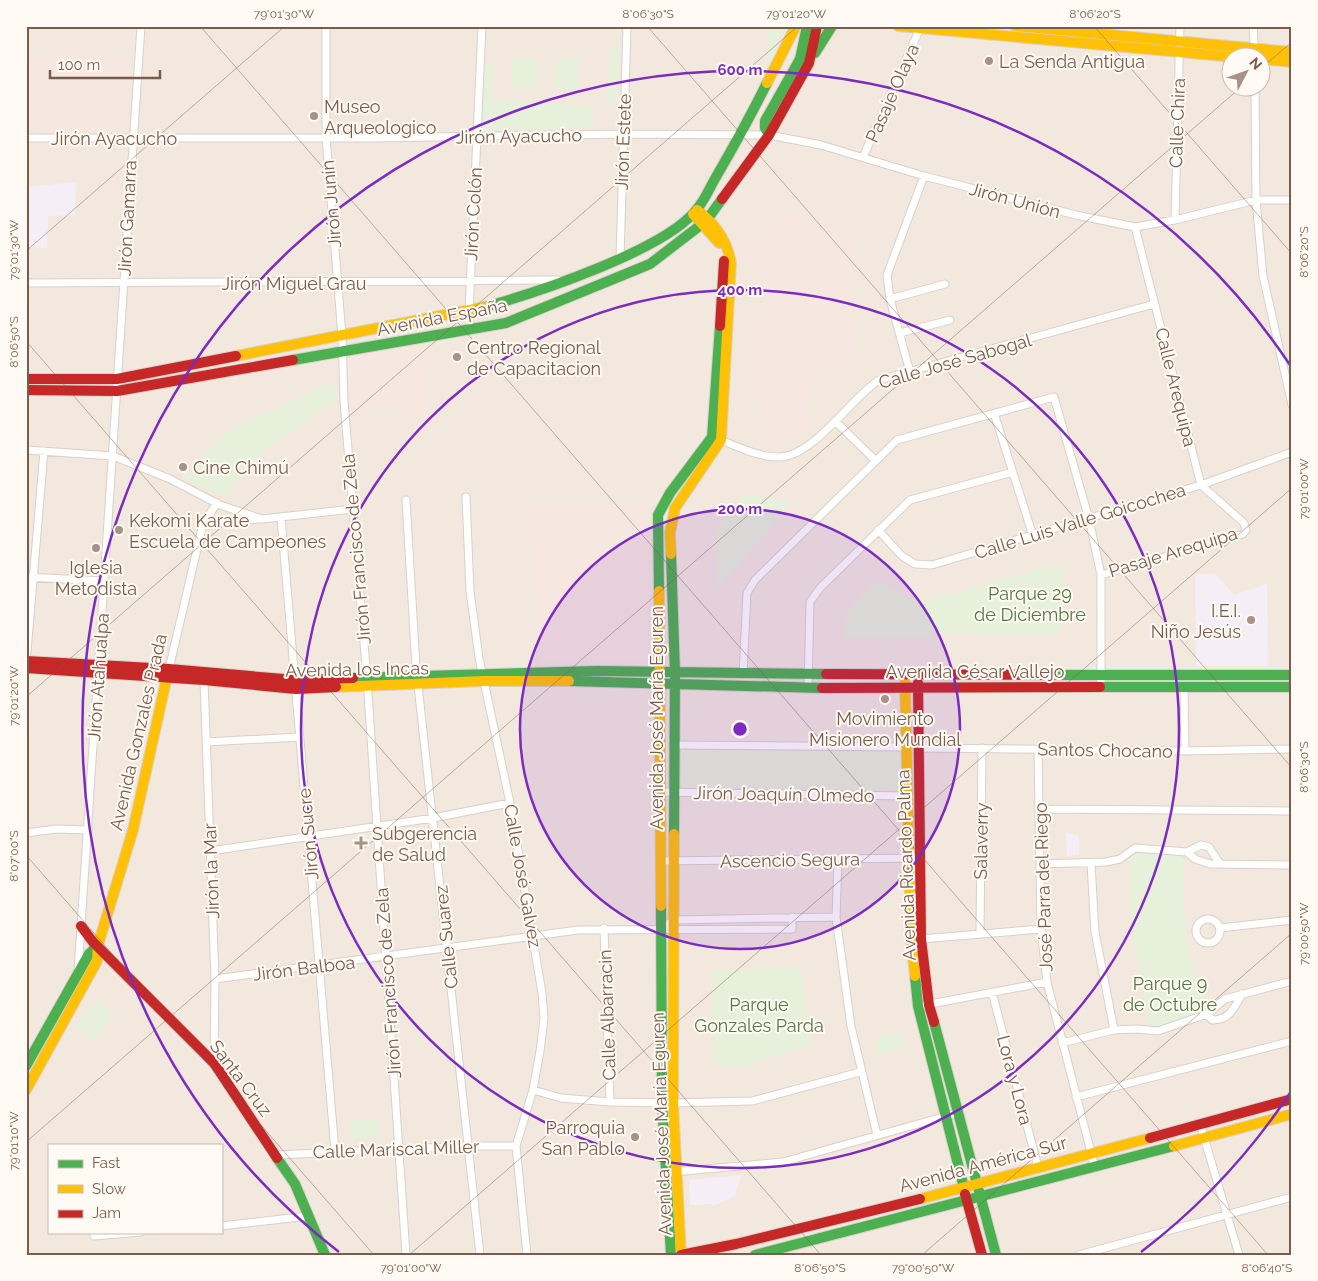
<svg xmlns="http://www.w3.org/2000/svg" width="1318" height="1281" font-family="Raleway,sans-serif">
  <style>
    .residential { fill: #f2e8de; fill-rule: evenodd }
    .commercial { fill: #f6e8e1 }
    .education { fill: #f6eef6 }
    .green { fill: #e7f0db }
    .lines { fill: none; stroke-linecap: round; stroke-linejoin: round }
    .street-casing { stroke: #d7d1cb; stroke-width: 9 }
    .fast-casing { stroke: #d9d2cb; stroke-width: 12 }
    .slow-casing { stroke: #d9d2cb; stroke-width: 12 }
    .jam-casing { stroke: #d9d2cb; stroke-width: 12 }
    .street { stroke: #fefefd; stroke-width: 7 }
    .fast { stroke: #4caf50; stroke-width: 10 }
    .slow { stroke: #ffc107; stroke-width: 10 }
    .jam { stroke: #c62828; stroke-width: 10 }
    .ticks { fill: none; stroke: #7a5c4d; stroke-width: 1; stroke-opacity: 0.45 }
    .ring { fill: none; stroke: #7b2cbf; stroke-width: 2.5 }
    .poi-dot { fill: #a69286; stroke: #fffaf3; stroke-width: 2 }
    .labels { text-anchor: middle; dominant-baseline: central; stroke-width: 4; stroke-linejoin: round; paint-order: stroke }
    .poi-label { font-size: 18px; fill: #7a5c4d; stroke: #fffaf3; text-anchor: start }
    .street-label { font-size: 18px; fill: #7a5c4d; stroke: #fffaf3 }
    .park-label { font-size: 18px; fill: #537a41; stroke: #fffaf3 }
    .centre { fill: #7b2cbf; stroke: #fffaf3; stroke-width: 2.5 }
    .ring-label { font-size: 15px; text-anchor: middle; font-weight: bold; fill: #7b2cbf; stroke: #fffaf3; stroke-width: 4; stroke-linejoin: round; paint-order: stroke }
    .neatline { fill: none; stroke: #7a5c4d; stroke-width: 2 }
    .ticks-label { font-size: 12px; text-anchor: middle; fill: #7a5c4d }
  </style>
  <rect width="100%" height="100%" fill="#f9f5f0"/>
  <path class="residential" d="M26 26H1292V1255H26ZM1230 58H1260V88H1230ZM49 1145H221V1232H49Z"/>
  <path class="commercial" d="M130 58 127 131 26 130V59Z
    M787 209 803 223 853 242 849 291 856 350 814 381 806 410 815 425 803 435 779 445 748 393 753 320 768 315 762 264 732 260 735 237 765 241Z
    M431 345 427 418 382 406 350 411 347 361 353 355Z
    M527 503 646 506 648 659 541 661Z"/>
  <path class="education" d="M76 182 75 215 48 216 47 248 26 247V187Z
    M1195 574H1215L1234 595 1267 584 1268 666H1196Z
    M1066 833 1079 835V855L1067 856Z
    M741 1175 735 1196 713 1206 712 1204 690 1205 689 1180Z"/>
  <path class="green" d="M770 26H784L765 74Z
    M610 48 620 49 617 103 606 102Z
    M512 57 539 59 538 88 511 86Z
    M557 58 579 59 577 91 555 89Z
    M485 65H494L492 100 593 106 592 128 482 131Z
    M336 380 338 400 330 403 275 443 254 462 224 497 181 477 226 432Z
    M743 495 787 500 788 507 718 589 716 530Z
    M1061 564V634L933 633V638H845C837 615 863 595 877 581L905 597 925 600Z
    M679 748 900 753V790L679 786Z
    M1136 851 1183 854 1185 932 1204 1013 1155 1027 1149 1024 1133 936 1130 906 1131 853Z
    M800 967 812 1044 742 1068 713 1064 712 970Z
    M99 1001 115 1017 92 1041 75 1025Z
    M900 1032 904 1048 878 1055 874 1038Z
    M380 1119 381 1137 350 1139 349 1121Z"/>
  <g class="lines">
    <defs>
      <path id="street" d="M326 26V137L342 336 344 401 367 679 406 1255
        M1253 26 1255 58
        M1255 88 1256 200 1263 276 1292 405
        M26 138H373L623 134 769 135 821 145 924 176 1076 215 1135 227 1175 220 1256 200H1292
        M863 157 921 26
        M1175 220 1180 26
        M620 258 627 26
        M26 283 558 280
        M890 299 945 284
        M469 312 482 26
        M900 333 950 320
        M910 372 890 299 887 275 924 176
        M994 413 1033 536
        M835 421 875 460
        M721 440C737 447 762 458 780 457 814 456 851 398 879 380L1154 304
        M26 450 113 456 170 479 220 505 262 519 353 509
        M466 497 470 591 479 658 510 803 542 993 544 1019 540 1051 533 1090 516 1146 527 1255
        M406 500 416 667 480 1255
        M281 517 335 1151
        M203 524 259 519
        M878 530 902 556 915 564 932 565 1201 485 1292 452
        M1101 575 1243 534 1246 530 1244 523 1201 485 1135 227
        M26 577 105 581
        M26 663 44 451
        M169 669 203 524 217 503
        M743 674 747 593 755 580 897 440 1054 397 1089 519 1101 575V686
        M204 680 215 979 214 1063
        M808 688 810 602 820 588 910 500 1013 472
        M1184 688 1185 751
        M206 742 300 737
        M674 745 906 747
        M919 748 1185 751 1292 749
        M1038 749 1041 929 1047 982 1095 1168
        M659 792 908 796
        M1039 809 1292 811
        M26 833 56 829 88 830
        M210 851 433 818 510 803
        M1187 852 1195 859 1210 864 1292 865
        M838 860 836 917 851 1026 877 1135
        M660 861 920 858
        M1040 864 1106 862 1120 859 1135 848 1187 852 1201 845 1209 847 1220 864
        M1091 864 1095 932 1114 1030
        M1196 931a12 12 0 1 1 24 0a12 12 0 1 1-24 0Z
        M604 928 610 1102
        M1220 928 1292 920
        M660 929 674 920 836 917
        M980 934 982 748
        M921 939 1041 929
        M78 971 141 26
        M215 979 578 930 792 929V917
        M992 992 1038 1167
        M925 1005 1047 982
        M1207 1014 1212 1020C1230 1020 1234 1008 1242 994
        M1062 1043 1114 1030 1137 1029 1158 1031 1207 1014 1225 999 1292 981
        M533 1090 561 1098 610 1102 673 1103 752 1101 860 1072
        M1076 1097 1292 1041
        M1200 1124 1239 1255
        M277 1155 468 1146H516
        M673 1172 783 1162 957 1113
        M221 1226 308 1216
        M94 1236 141 1232
        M1079 1255 1292 1197"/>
      <path id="fast" d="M815 53 832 26
        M769 135 765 128V121L800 59 807 26
        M485 307C535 293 666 250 697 209 705 200 710 187 716 177 734 146 751 115 767 83
        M293 360 506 323 650 264 706 221 722 199
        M671 554 675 673 674 834
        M659 591 658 515 670 493 712 437 720 326
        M1050 675H1292
        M353 678 597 671 826 674
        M569 681 822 688
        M1100 687H1292
        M661 906 662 1102 671 1255
        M915 976 918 1006 964 1188
        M934 1022 977 1184
        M26 1066 89 954 98 945
        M277 1158 295 1184 325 1255
        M979 1191 996 1255
        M755 1255 1174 1146"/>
      <path id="slow" d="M898 26 1245 58
        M1015 26 1292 52
        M1260 59 1292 62
        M767 83 796 26
        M693 214 719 243
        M236 356 485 307
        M671 554 670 533 675 508 721 440 731 263C727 240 716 224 697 210
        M659 591 661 906
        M905 683 911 940 915 976
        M336 687 484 681H569
        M674 834 673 1103 681 1255
        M26 1090 97 961 98 945 133 830 168 672
        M1174 1146 1292 1114
        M920 1199 1150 1138"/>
      <path id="jam" d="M722 199 769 135 809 63 817 26
        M720 326 724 261
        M26 379H117L236 356
        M26 390 117 391 293 360
        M26 661 169 669 295 680 353 678
        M26 668 204 680 296 689 336 687
        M826 674 1050 675
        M918 683 921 939 929 1005 934 1022
        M822 688 1100 687
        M81 926 93 942 214 1063 277 1158
        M1150 1138 1292 1099
        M965 1194 982 1255
        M681 1255 736 1244 920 1199"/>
    </defs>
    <use href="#street" class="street-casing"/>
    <use href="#fast" class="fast-casing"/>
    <use href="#slow" class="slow-casing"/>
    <use href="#jam" class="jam-casing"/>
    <use href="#street" class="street"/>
    <use href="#fast" class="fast"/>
    <use href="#slow" class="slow"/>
    <use href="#jam" class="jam"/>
  </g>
  <path class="ticks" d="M200 26 1268 1255M647 26 1292 768M1094 26 1292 254M1260 69 1292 42M26 251 285 26M26 341 821 1255M26 697 798 26M26 855 374 1255M26 1142 1240 88M409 1255 1292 488M922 1255 1292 933"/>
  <circle cx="740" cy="729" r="220" fill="#7b2cbf" fill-opacity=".12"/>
  <g class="ring">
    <circle cx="740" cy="729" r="220"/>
    <circle cx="740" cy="729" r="439"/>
    <path d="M1290 1093A659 659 0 0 1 1141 1252M339 1252A659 659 0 1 1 1290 365"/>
  </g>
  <g class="poi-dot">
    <circle cx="989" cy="61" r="5"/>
    <circle cx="314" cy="116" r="5"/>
    <circle cx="457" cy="357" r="5"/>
    <circle cx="183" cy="467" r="5"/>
    <circle cx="119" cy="530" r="5"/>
    <circle cx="96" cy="548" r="5"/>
    <circle cx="1251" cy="620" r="5"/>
    <circle cx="885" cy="699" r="5"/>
    <path d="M358.5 835.5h5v5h5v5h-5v5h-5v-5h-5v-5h5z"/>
    <circle cx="635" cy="1137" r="5"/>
  </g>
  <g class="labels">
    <g class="poi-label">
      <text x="999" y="61">La Senda Antigua</text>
      <text x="324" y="106">Museo<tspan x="324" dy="21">Arqueologico</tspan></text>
      <text x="467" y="347">Centro Regional<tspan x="467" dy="21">de Capacitacion</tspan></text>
      <text x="193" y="467">Cine Chimú</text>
      <text x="129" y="520">Kekomi Karate<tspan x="129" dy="21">Escuela de Campeones</tspan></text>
      <text x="96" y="567" text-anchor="middle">Iglesia<tspan x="96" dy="21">Metodista</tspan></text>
      <text x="1241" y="610" text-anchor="end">I.E.I.<tspan x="1241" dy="21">Niño Jesús</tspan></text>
      <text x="885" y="718" text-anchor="middle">Movimiento<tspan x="885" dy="21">Misionero Mundial</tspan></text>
      <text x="372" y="833">Subgerencia<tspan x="372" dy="21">de Salud</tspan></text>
      <text x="625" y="1127" text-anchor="end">Parroquia<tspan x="625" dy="21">San Pablo</tspan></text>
    </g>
    <g class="street-label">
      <text transform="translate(892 93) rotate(-66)">Pasaje Olaya</text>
      <text transform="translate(1177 123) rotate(-88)">Calle Chira</text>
      <text transform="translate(519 136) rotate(-1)">Jirón Ayacucho</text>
      <text x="114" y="138">Jirón Ayacucho</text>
      <text transform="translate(623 142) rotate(-88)">Jirón Estete</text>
      <text transform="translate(1015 200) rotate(15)">Jirón Unión</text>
      <text transform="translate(331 204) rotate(-95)">Jirón Junín</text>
      <text transform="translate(473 214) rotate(-87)">Jirón Colón</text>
      <text transform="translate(127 218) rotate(-87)">Jirón Gamarra</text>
      <text x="294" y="283">Jirón Miguel Grau</text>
      <text transform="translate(442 317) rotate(-11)">Avenida España</text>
      <text transform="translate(955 361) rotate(-16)">Calle José Sabogal</text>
      <text transform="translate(1176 387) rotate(76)">Calle Arequipa</text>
      <text transform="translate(1080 521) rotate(-17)">Calle Luis Valle Goicochea</text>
      <text transform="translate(356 549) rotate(-95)">Jirón Francisco de Zela</text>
      <text transform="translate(1173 552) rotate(-17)">Pasaje Arequipa</text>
      <text transform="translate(357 669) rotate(-1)">Avenida los Incas</text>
      <text x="975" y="671">Avenida César Vallejo</text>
      <text transform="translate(98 677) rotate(-86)">Jirón Atahualpa</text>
      <text transform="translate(656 718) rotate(-90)">Avenida José María Eguren</text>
      <text transform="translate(138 732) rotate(-77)">Avenida Gonzales Prada</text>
      <text transform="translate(1105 750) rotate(1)">Santos Chocano</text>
      <text transform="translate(784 794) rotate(1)">Jirón Joaquín Olmedo</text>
      <text transform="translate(308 834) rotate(-95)">Jirón Sucre</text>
      <text transform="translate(981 841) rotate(-89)">Salaverry</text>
      <text transform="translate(790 860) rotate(-1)">Ascencio Segura</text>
      <text transform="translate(906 865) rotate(-92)">Avenida Ricardo Palma</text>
      <text transform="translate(211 871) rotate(-92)">Jirón la Mar</text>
      <text transform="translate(523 876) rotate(80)">Calle José Galvez</text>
      <text transform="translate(1043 887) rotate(-92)">José Parra del Riego</text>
      <text transform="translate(446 937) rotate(-96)">Calle Suarez</text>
      <text transform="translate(304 968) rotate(-7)">Jirón Balboa</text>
      <text transform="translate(388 983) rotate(-94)">Jirón Francisco de Zela</text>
      <text transform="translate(607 1015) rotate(-92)">Calle Albarracin</text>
      <text transform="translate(241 1078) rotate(53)">Santa Cruz</text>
      <text transform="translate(1015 1080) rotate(75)">Lora y Lora</text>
      <text transform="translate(661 1124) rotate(-92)">Avenida José María Eguren</text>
      <text transform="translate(396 1149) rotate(-2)">Calle Mariscal Miller</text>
      <text transform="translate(983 1164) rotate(-15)">Avenida América Sur</text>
    </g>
    <g class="park-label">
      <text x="1030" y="593">Parque 29<tspan x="1030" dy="21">de Diciembre</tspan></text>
      <text x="1170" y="983">Parque 9<tspan x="1170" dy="21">de Octubre</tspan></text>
      <text x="759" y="1004">Parque<tspan x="759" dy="21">Gonzales Parda</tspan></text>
    </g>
  </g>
  <circle cx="740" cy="729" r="8" class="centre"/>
  <g class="ring-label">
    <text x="740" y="75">600 m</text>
    <text x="740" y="295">400 m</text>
    <text x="740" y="514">200 m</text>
  </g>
  <rect width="1318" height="1281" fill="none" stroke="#fffaf3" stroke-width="55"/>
  <rect x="48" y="1144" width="175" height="90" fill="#fffaf3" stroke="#cabbb1"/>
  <rect x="58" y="1160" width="25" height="8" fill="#4caf50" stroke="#cabbb1"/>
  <text x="92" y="1168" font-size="15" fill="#7a5c4d">Fast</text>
  <rect x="58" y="1185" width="25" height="8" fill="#ffc107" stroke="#cabbb1"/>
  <text x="92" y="1194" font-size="15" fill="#7a5c4d">Slow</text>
  <rect x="58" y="1210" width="25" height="8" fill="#c62828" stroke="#cabbb1"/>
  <text x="92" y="1218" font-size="15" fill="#7a5c4d">Jam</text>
  <g transform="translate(1246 72) rotate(49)"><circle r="24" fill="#fffaf3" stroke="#cabbb1"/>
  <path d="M0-4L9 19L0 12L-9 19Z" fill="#a69286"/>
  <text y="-8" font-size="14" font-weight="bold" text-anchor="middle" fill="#7a5c4d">N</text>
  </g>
  <path d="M50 70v8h110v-8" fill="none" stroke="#7a5c4d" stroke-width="2.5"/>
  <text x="58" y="70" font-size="15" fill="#7a5c4d" stroke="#fffaf3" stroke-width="4" paint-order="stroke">100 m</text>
  <rect x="28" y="28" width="1262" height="1226" class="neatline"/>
  <g class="ticks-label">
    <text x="284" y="18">79°01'30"W</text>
    <text x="648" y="18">8°06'30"S</text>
    <text x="796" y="18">79°01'20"W</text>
    <text x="1095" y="18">8°06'20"S</text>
    <text transform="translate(14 250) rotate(-90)" y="4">79°01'30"W</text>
    <text transform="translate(1304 252) rotate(-90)" y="4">8°06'20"S</text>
    <text transform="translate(14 342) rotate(-90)" y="4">8°06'50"S</text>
    <text transform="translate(1304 489) rotate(-90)" y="4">79°01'00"W</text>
    <text transform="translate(14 696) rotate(-90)" y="4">79°01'20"W</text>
    <text transform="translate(1304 767) rotate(-90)" y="4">8°06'30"S</text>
    <text transform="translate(14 856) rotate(-90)" y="4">8°07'00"S</text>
    <text transform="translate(1304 934) rotate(-90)" y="4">79°00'50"W</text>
    <text transform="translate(14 1141) rotate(-90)" y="4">79°01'10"W</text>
    <text x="411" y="1272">79°01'00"W</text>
    <text x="820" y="1272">8°06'50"S</text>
    <text x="923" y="1272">79°00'50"W</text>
    <text x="1267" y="1272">8°06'40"S</text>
  </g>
</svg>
